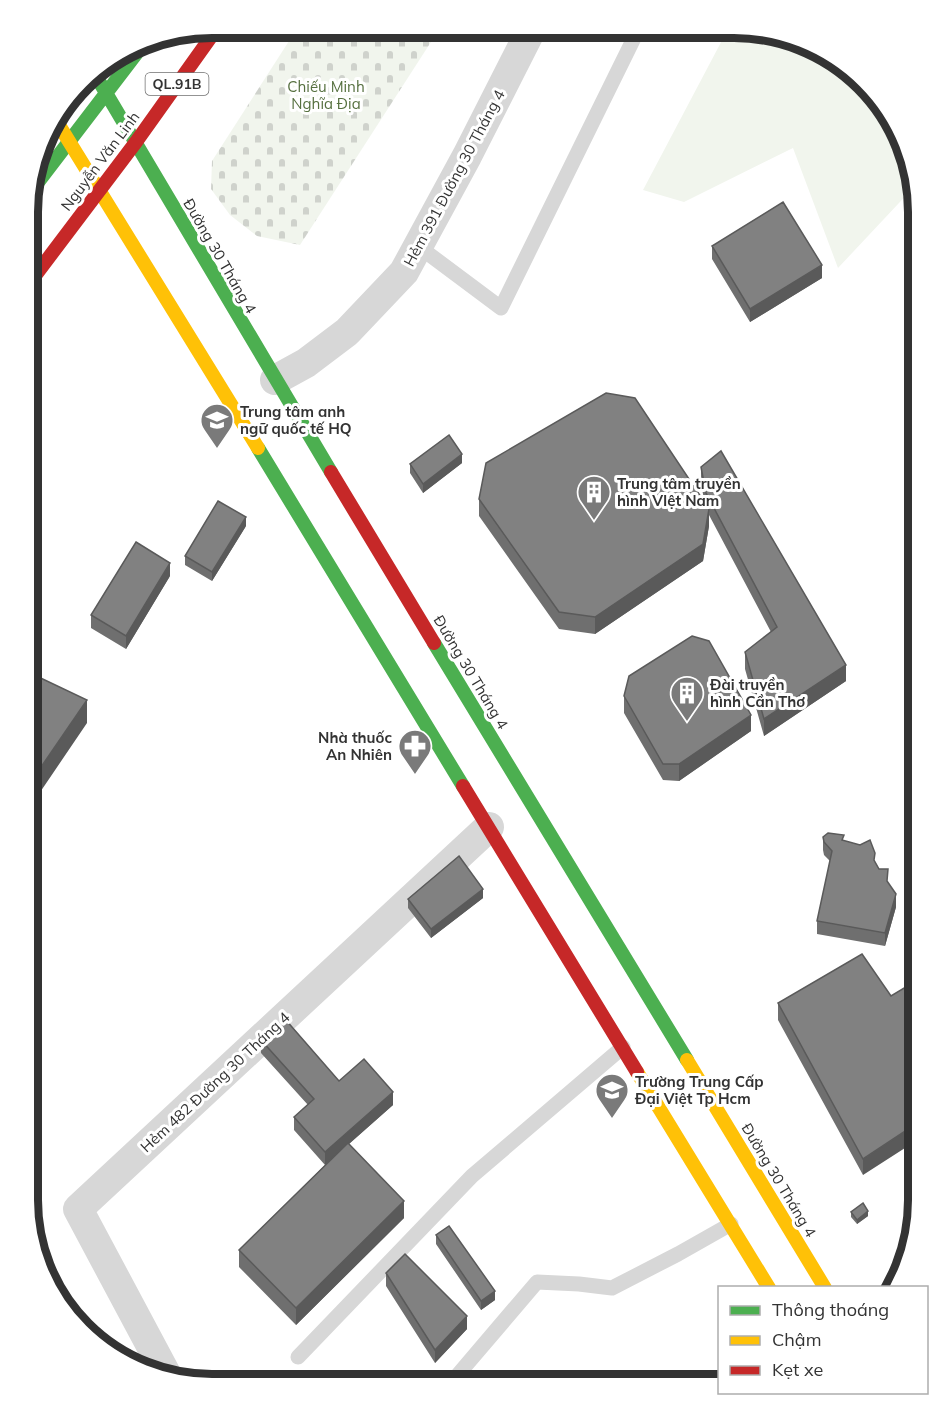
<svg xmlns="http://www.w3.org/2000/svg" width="946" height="1412" font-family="Mulish,sans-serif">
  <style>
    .green { fill: #f1f5ed }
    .cemetery { fill: url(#cemetery-stones) }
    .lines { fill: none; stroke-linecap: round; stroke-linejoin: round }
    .lane { stroke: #d7d7d7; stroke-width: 15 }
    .street { stroke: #d7d7d7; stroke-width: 30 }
    .fast { stroke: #4caf50; stroke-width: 14 }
    .slow { stroke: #ffc107; stroke-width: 14 }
    .jam { stroke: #c62828; stroke-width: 14 }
    .wall { fill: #6f6f6f }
    .shaded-wall { fill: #5a5a5a }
    .building { fill: #818181; stroke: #5a5a5a; stroke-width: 1.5 }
    .labels { text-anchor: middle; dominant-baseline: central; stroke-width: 6; stroke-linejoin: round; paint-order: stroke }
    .shield { fill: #fff; stroke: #707070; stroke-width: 1.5 }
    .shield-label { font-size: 14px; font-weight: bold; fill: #333 }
    .park-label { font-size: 15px; fill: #56703f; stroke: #fff }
    .street-label { font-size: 15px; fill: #333; stroke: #fff }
    .poi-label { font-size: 15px; font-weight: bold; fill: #333; stroke: #fff; text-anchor: start }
    .rim { fill: none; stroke: #333; stroke-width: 8 }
  </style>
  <defs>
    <pattern id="cemetery-stones" width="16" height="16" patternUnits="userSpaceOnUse" patternTransform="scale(1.5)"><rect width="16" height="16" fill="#f1f5ed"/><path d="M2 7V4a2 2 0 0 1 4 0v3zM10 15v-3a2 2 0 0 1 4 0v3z" fill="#cfd2cc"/></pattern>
  </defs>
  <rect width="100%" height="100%" fill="#fff"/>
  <path class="green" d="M728 29H759L846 65 905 141 914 187 838 268 793 148 684 202 643 190Z"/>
  <path class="cemetery" d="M298 27 440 28 300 245 257 236 230 215 211 189 212 161Z"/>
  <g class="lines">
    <path class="lane" d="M418 246 501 308 639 28
      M298 1357 472 1176 623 1047
      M450 1384 537 1282 579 1284 612 1288 678 1254 731 1224"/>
    <path class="street" d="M275 380 306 363 347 332 404 272 467 156 532 28
      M163 1373 165 1372 78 1209 489 827"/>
    <path class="fast" d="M93 71 331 472
      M29 194 146 41
      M258 448 463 786
      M434 643 687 1060"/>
    <path class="slow" d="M54 117 258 448
      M687 1060 825 1288
      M637 1072 769 1288"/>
    <path class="jam" d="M28 285 136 142 218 27
      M331 472 434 643
      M463 786 637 1072"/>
  </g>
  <path class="wall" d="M712 246 822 278 750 322 712 259Z
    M462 463 423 493 410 473V464Z
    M701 467 846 681 764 736 745 669V652L771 632 709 515V526L703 561 595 634 559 629 479 516V499L705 504 701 484Z
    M246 526 212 581 185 565V556Z
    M170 576 126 649 91 628V615Z
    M624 696 751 731 679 781 663 780 624 713Z
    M823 837 844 841 875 863 888 883 896 907 885 946 817 934V921L830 861 824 855 823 850Z
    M483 898 431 938 408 908V899Z
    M891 996 863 1175 778 1020V1003Z
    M261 1040 339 1081 393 1105 349 1144 404 1218 296 1325 239 1267V1250L325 1165 294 1130V1117L308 1105 261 1053Z
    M919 1166V1189L912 1178V1169Z
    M851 1212 868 1216 857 1224 851 1217Z
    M436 1235 495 1300 481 1310 436 1244Z
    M913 1240 909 1260 905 1268 902 1263V1246Z
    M386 1273 467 1329 435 1363 386 1286Z"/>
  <path class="shaded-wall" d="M822 265V278L750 322V309Z
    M462 454V463L423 493V484Z
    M709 509V526L703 561 595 634V617Z
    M246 517V526L212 581V572Z
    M170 563V576L126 649V636Z
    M846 665V681L764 736V719Z
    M87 700V723L28 810V786Z
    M751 715V731L679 781V764Z
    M483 889V898L431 938V929Z
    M896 894V907L885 946V933Z
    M393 1092V1105L325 1165V1152Z
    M919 1122V1139L863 1175V1159Z
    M404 1201V1218L296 1325V1308Z
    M868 1211V1216L857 1224V1220Z
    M495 1291V1300L481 1310V1301Z
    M467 1316V1329L435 1363V1350Z"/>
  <path class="building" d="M783 202 822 265 750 309 712 246Z
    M606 393 635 398 709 509 703 544 595 617 559 612 479 499 486 463Z
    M449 435 462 454 423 484 410 464Z
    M721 451 846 665 764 719 745 652 777 627 706 493 701 467Z
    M218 501 246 517 212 572 185 556Z
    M136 542 170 563 126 636 91 615Z
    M692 636 709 641 751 715 679 764H663L624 696 629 676Z
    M28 672 87 700 28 786Z
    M828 833 844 835 842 840 860 845 870 840 875 853 874 860 879 869H888L887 881 896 894 885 933 817 921 832 851 824 842 823 837Z
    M459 856 483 889 431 929 408 899Z
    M862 954 891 996 919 979V1122L863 1159 778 1003Z
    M285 1019 339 1081 364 1059 393 1092 325 1152 294 1117 314 1099 261 1040Z
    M348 1143 404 1201 296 1308 239 1250Z
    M919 1166V1180L912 1169Z
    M863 1203 868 1211 857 1220 851 1212Z
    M449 1226 495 1291 481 1301 436 1235Z
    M913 1240 909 1259 902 1246Z
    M405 1254 467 1316 435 1350 386 1273Z"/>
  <defs>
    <symbol id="school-pin" viewBox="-11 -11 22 30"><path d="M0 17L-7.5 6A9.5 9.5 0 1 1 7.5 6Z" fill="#7a7a7a" stroke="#fff"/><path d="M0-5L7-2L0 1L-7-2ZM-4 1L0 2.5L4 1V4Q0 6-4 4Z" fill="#fff"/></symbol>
    <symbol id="building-pin" viewBox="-11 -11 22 30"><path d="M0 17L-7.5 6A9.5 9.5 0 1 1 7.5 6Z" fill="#7a7a7a" stroke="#fff"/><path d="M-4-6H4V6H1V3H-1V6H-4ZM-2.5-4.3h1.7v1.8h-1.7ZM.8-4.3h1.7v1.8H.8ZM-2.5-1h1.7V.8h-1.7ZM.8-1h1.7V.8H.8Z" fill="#fff"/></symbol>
    <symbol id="pharmacy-pin" viewBox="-11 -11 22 30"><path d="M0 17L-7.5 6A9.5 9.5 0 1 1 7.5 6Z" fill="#7a7a7a" stroke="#fff"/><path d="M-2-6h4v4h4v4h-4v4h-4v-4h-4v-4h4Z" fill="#fff"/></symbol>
    <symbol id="university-pin" viewBox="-11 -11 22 30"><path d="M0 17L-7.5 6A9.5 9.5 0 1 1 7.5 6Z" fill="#7a7a7a" stroke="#fff"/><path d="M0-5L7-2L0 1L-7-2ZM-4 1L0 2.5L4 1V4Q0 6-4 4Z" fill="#fff"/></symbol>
  </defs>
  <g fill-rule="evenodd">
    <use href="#school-pin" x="198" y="401" width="38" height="52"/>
    <use href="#building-pin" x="575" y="473" width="38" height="52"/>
    <use href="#building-pin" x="668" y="674" width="38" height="52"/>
    <use href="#pharmacy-pin" x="396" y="727" width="38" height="52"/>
    <use href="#university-pin" x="593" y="1071" width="38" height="52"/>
  </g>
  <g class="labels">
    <rect class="shield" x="145.5" y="73" width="63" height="22" rx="4.5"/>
    <g class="shield-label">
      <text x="177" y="84">QL.91B</text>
    </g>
    <g class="park-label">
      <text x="326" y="86">Chiếu Minh<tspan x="326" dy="17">Nghĩa Địa</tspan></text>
    </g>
    <g class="street-label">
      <text transform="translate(100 161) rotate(-53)">Nguyễn Văn Linh</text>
      <text transform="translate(454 178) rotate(-62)">Hẻm 391 Đường 30 Tháng 4</text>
      <text transform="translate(220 256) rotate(60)">Đường 30 Tháng 4</text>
      <text transform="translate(471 672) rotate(59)">Đường 30 Tháng 4</text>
      <text transform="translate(215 1082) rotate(-43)">Hẻm 482 Đường 30 Tháng 4</text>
      <text transform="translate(779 1180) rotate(59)">Đường 30 Tháng 4</text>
    </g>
    <g class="poi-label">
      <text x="240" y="411">Trung tâm anh<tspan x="240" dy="17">ngữ quốc tế HQ</tspan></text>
      <text x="617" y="483">Trung tâm truyền<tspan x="617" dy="17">hình VIệt Nam</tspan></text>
      <text x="710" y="684">Đài truyền<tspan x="710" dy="17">hình Cần Thơ</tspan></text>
      <text x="392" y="737" text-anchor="end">Nhà thuốc<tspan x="392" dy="17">An Nhiên</tspan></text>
      <text x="635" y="1081">Trường Trung Cấp<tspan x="635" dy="17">Đại Việt Tp Hcm</tspan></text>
    </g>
  </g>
  <path d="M0 0H946V1412H0ZM212 38H734A174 174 0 0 1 908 212V1200A174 174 0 0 1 734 1374H212A174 174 0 0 1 38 1200V212A174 174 0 0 1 212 38Z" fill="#fff" fill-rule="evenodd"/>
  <path class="rim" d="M212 38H734A174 174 0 0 1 908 212V1200A174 174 0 0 1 734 1374H212A174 174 0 0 1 38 1200V212A174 174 0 0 1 212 38Z"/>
  <rect x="718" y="1286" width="210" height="108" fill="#ffffff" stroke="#adadad" stroke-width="1.5"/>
  <rect x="730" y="1306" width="30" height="9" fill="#4caf50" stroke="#adadad" stroke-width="1.5"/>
  <text x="772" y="1316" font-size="18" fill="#333333">Thông thoáng</text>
  <rect x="730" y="1336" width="30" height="9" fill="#ffc107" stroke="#adadad" stroke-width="1.5"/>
  <text x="772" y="1346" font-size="18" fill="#333333">Chậm</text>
  <rect x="730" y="1366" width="30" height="9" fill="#c62828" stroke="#adadad" stroke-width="1.5"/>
  <text x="772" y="1376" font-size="18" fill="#333333">Kẹt xe</text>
</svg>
